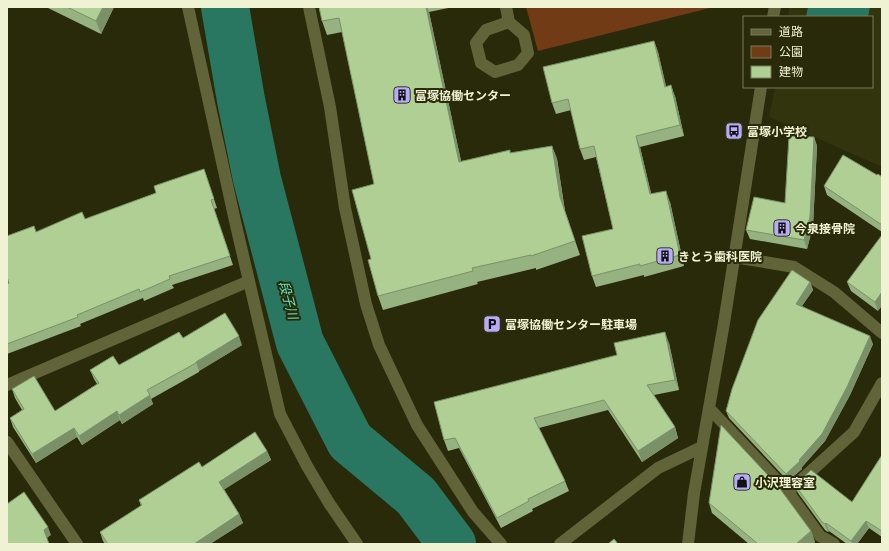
<svg xmlns="http://www.w3.org/2000/svg" width="889" height="551" font-family="Commissioner,'Noto Sans JP',sans-serif">
  <style>
    .built { fill: #32340d }
    .green { fill: #713b15 }
    .water { fill: #297661 }
    .lines { fill: none; stroke-linecap: round; stroke-linejoin: round }
    .river { stroke: #297661; stroke-width: 48 }
    .minor { stroke: #616439; stroke-width: 12 }
    .wall { fill: #96b280 }
    .shaded-wall { fill: #7a9168 }
    .building { fill: #afcf95; stroke: #7a9168 }
    .labels { text-anchor: middle; dominant-baseline: central; stroke-width: 4; stroke-linejoin: round; paint-order: stroke }
    .poi-label { font-size: 12px; font-weight: bold; fill: #f0f3d3; stroke: #292a09; text-anchor: start }
    .water-label { font-size: 13px; font-style: italic; fill: #5ce9c2; stroke: #292a09 }
  </style>
  <rect width="100%" height="100%" fill="#292a09"/>
  <path class="built" d="M789 7H882V167L769 117 775 87H872V17H788Z"/>
  <path class="green" d="M526 7H714L538 51Z"/>
  <path class="water" d="M808 7H870L868 17H806Z"/>
  <g class="lines">
    <path class="river" d="M225 7 241 100 257 179 300 343 350 441 416 496 452 544"/>
    <path class="minor" d="M188 7 235 221 280 414 307 466 329 503 357 544
      M309 7 330 107 345 208 366 304 379 345 417 425 473 512 501 544
      M506 7 509 22 524 35 528 53 518 65 495 72 481 63 476 43 486 30 509 22
      M773 17 775 7
      M734 257 794 267 834 292 882 333
      M7 385 249 281
      M709 408 788 492 820 536 834 544
      M7 442 77 544
      M788 492 854 432 882 383
      M560 544 658 468 702 447
      M688 544 694 493 724 323 761 87"/>
  </g>
  <path class="wall" d="M46 7H114L101 34Z
    M319 7H453L429 12 461 161 552 146 557 159 565 211 580 255 536 270V268L477 282 478 284 383 310 378 296 371 259 374 184 342 32 327 35 322 21Z
    M654 41 658 52 666 87 675 96 684 136 640 147 651 194 670 202 684 266 644 277V275L596 287 592 276 613 229 596 157 584 160 580 149 571 110 556 114 552 103Z
    M814 137 817 146 813 226 807 249 750 239 746 230 785 203Z
    M204 169 217 208 214 209 233 265 172 285 174 288 144 301 143 298 80 324 81 326 7 354V284L9 283 7 278V236L36 232 85 219 156 193Z
    M877 175 882 177V232L827 195 824 186Z
    M882 235 878 311 851 291 847 282Z
    M810 282 813 290 802 306 873 344 850 395 825 441 802 467V469L788 481 729 418 726 411Z
    M183 338 242 345 199 371V372L151 399 153 404 122 424 120 420 82 445 77 437 36 463 13 427 10 418 22 410 15 398 12 389 55 411 97 384 94 379 90 370 119 365Z
    M669 343 679 390 654 395 675 427 678 438 642 462 608 410 539 428 565 481 569 491 532 509 533 511 501 528 459 448 448 451 444 440Z
    M267 451 271 460 224 489 239 514 243 523 210 544H105L103 541 100 532 141 506 139 500 202 467Z
    M882 455V537L869 528 857 544H847L829 531 828 532 825 530 798 493 795 485 852 502Z
    M709 503 811 531 815 542 812 544H749L712 513Z"/>
  <path class="shaded-wall" d="M103 7H114L101 34 96 21Z
    M426 7H427L429 12 464 175 459 162Z
    M654 41 658 52 669 98 665 87Z
    M671 85 675 96 684 136 680 125Z
    M636 136 640 147 654 205 650 194Z
    M814 137 817 146 813 226 807 249 804 240Z
    M552 146 557 159 565 211 580 255 560 197Z
    M666 191 670 202 684 266 680 255Z
    M810 282 813 290 798 311 796 304Z
    M882 292V306L878 311 875 302Z
    M665 332 669 343 679 390 675 380Z
    M239 336 242 345 199 371 196 362Z
    M870 336 873 344 850 395 825 441 802 467V469L788 481 786 474 799 460Z
    M150 395 153 404 122 424 119 415Z
    M117 411 120 420 82 445 79 436Z
    M675 427 678 438 642 462 638 451Z
    M74 428 77 437 36 463 32 454Z
    M267 451 271 460 222 491 219 482Z
    M239 514 243 523 210 544H194Z
    M866 521 869 528 857 544H852L851 541Z
    M826 523 829 531 828 532 825 524Z
    M48 527 51 535 47 538 44 530Z
    M811 531 815 542 812 544H796Z"/>
  <path class="building" d="M67 7H103L96 21Z
    M319 7H426L459 162 510 150V153L552 146 560 197 575 241 531 256V255L472 268 473 271 378 296 368 260 371 259 352 190 374 184 339 18 322 21Z
    M654 41 665 87 671 85 680 125 636 136 650 194 666 191 680 255 640 266V264L592 276 582 236 613 229 594 146 580 149 568 99 552 103 543 67Z
    M789 136 814 137 810 217 804 240 746 230 754 197 785 203Z
    M843 155 877 175 878 174 882 177V225L824 186Z
    M204 169 214 199 211 200 230 256 169 276 170 279 140 292 139 289 77 315 78 317 7 344V284L9 283 7 277V236L34 226 36 232 82 212 85 219 156 193 154 186Z
    M882 235V292L875 302 847 282Z
    M792 270 810 282 796 304 870 336 847 387 822 434 799 460 800 461 786 474 726 411 732 389 758 320Z
    M225 313 239 336 196 362V363L147 390 150 395 119 415 117 411 79 436 74 428 32 454 10 418 24 409 12 389 34 376 55 411 99 383 90 370 113 356 119 365 179 332 183 338Z
    M665 332 675 380 647 385 675 427 638 451 604 400 534 418 565 481 528 499 529 501 497 518 455 438 444 440 434 402 617 355 614 343Z
    M721 425 778 486 811 531 796 544H758L709 503Z
    M255 432 267 451 219 482 239 514 194 544H108L100 532 142 505 139 500 199 462 202 467Z
    M882 455V531L866 521 851 541 826 523 825 524 822 522 795 485 811 470 852 502Z
    M24 492 48 527 44 530 49 544H7V504Z
    M614 539 618 544H608Z"/>
  <defs>
    <symbol id="building-square" viewBox="-11 -11 22 22"><rect x="-9" y="-9" width="18" height="18" rx="4" fill="#b8abf7" stroke="#292a09"/><path d="M-4-6H4V6H1V3H-1V6H-4ZM-2.5-4.3h1.7v1.8h-1.7ZM.8-4.3h1.7v1.8H.8ZM-2.5-1h1.7V.8h-1.7ZM.8-1h1.7V.8H.8Z" fill="#111"/></symbol>
    <symbol id="bus-square" viewBox="-11 -11 22 22"><rect x="-9" y="-9" width="18" height="18" rx="4" fill="#b8abf7" stroke="#292a09"/><path d="M-5-6H5V4H4V6H2V4H-2V6H-4V4H-5ZM-3.5-4V0h7V-4ZM-3.5 1.2v1.5H-2V1.2ZM2 1.2v1.5H3.5V1.2Z" fill="#111"/></symbol>
    <symbol id="parking-square" viewBox="-11 -11 22 22"><rect x="-9" y="-9" width="18" height="18" rx="4" fill="#b8abf7" stroke="#292a09"/><path d="M-3.5-5.5H1a3.5 3.5 0 0 1 0 7H-1V5.5H-3.5ZM-1-3.4V-.6H.8a1.4 1.4 0 0 0 0-2.8Z" fill="#111"/></symbol>
    <symbol id="shop-square" viewBox="-11 -11 22 22"><rect x="-9" y="-9" width="18" height="18" rx="4" fill="#b8abf7" stroke="#292a09"/><path d="M-5-2.5h2.3a2.7 3.5 0 0 1 5.4 0H5L5.5 6h-11ZM-1.5-2.5h3a1.5 2.3 0 0 0-3 0Z" fill="#111"/></symbol>
  </defs>
  <g fill-rule="evenodd">
    <use href="#building-square" x="392" y="85" width="20" height="20"/>
    <use href="#bus-square" x="724" y="121" width="20" height="20"/>
    <use href="#building-square" x="772" y="218" width="20" height="20"/>
    <use href="#building-square" x="655" y="246" width="20" height="20"/>
    <use href="#parking-square" x="482" y="314" width="20" height="20"/>
    <use href="#shop-square" x="732" y="472" width="20" height="20"/>
  </g>
  <g class="labels">
    <g class="poi-label">
      <text x="415" y="95">富塚協働センター</text>
      <text x="747" y="131">富塚小学校</text>
      <text x="795" y="228">今泉接骨院</text>
      <text x="678" y="256">きとう歯科医院</text>
      <text x="505" y="324">富塚協働センター駐車場</text>
      <text x="755" y="482">小沢理容室</text>
    </g>
    <g class="water-label">
      <text transform="translate(289 300) rotate(75)">段子川</text>
    </g>
  </g>
  <rect width="889" height="551" fill="none" stroke="#f0f3d3" stroke-width="16"/>
  <rect x="743" y="16" width="130" height="72" fill="#292a09" stroke="#797a5a"/>
  <rect x="751" y="29" width="20" height="6" fill="#616439" stroke="#797a5a"/>
  <text x="779" y="36" font-size="12" fill="#f0f3d3">道路</text>
  <rect x="751" y="46" width="20" height="12" fill="#713b15" stroke="#797a5a"/>
  <text x="779" y="56" font-size="12" fill="#f0f3d3">公園</text>
  <rect x="751" y="66" width="20" height="12" fill="#afcf95" stroke="#797a5a"/>
  <text x="779" y="76" font-size="12" fill="#f0f3d3">建物</text>
</svg>
